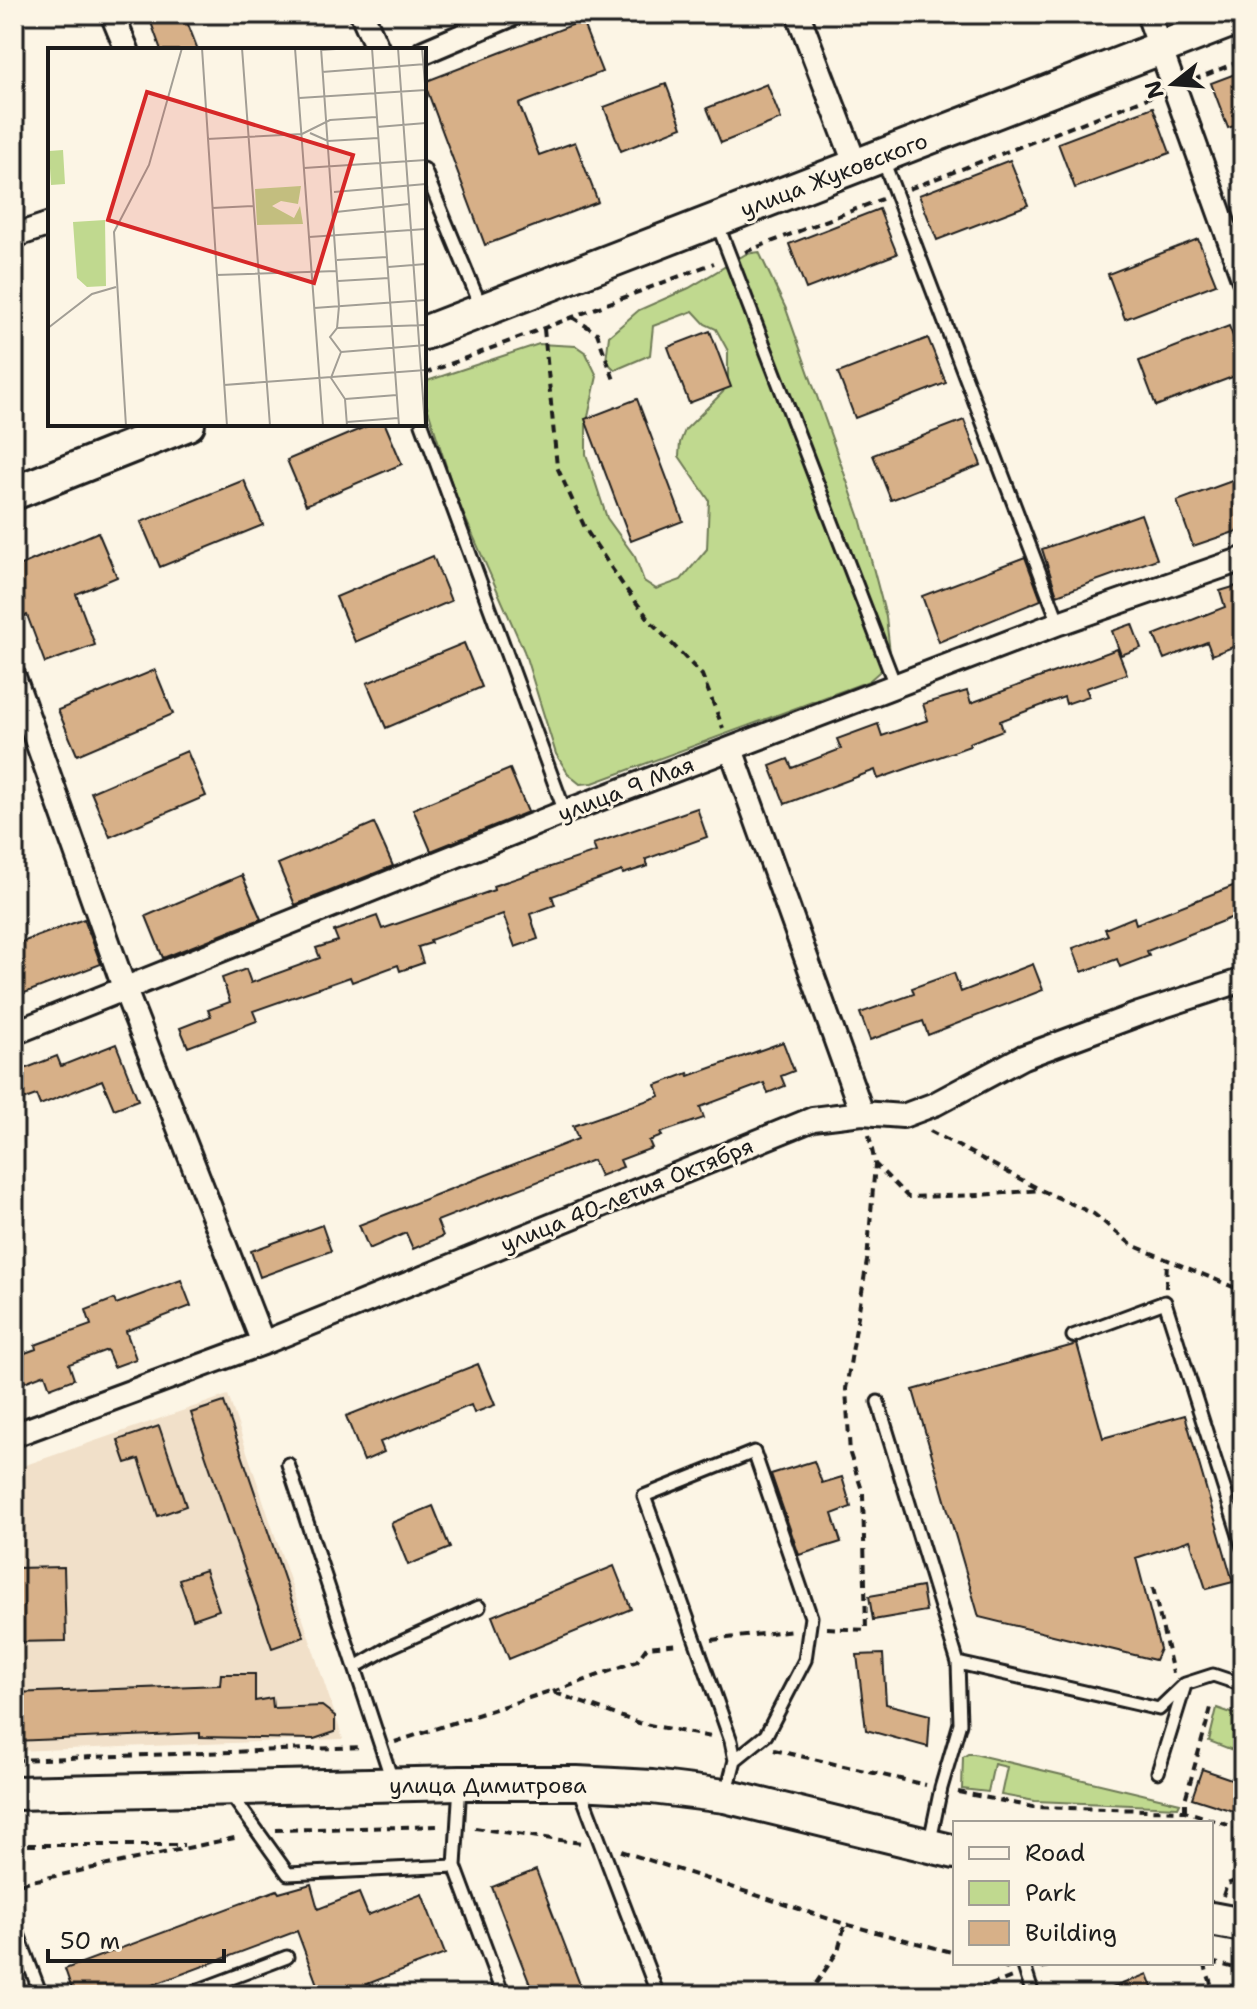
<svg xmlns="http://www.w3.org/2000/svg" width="1257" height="2009" font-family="'Shantell Sans',sans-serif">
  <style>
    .built { fill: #f1e0c9 }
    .green { fill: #c0d98f; stroke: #6e7a56; stroke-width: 2 }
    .building { fill: #d7b088; stroke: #1c1c1c; stroke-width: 2 }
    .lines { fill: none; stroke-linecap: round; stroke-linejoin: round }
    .lane-casing { stroke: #1c1c1c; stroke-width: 17 }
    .street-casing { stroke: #1c1c1c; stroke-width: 28 }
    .secondary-casing { stroke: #1c1c1c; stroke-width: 38 }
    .path { stroke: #1c1c1c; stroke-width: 4; stroke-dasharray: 8 6; stroke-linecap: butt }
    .lane { stroke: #fcf5e5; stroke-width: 11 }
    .street { stroke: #fcf5e5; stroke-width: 22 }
    .secondary { stroke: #fcf5e5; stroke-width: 32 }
    .labels { text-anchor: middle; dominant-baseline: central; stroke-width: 6; stroke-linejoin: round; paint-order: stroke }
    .street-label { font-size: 22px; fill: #1c1c1c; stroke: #fcf5e5 }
    .inset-road { fill: none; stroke: #a29e95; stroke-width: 2 }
    .view { fill: #d62828; fill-opacity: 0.15; stroke: #d62828; stroke-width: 4 }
    .inset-edge { fill: none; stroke: #1c1c1c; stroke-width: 4 }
  </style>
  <rect width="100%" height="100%" fill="#fcf5e5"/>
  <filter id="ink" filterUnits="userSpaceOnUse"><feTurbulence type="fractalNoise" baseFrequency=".0125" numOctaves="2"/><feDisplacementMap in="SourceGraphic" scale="16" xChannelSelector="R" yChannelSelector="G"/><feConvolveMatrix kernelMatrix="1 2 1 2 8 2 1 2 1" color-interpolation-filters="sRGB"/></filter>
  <g filter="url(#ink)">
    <path class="built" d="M228 1395 343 1739 14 1751V1469Z"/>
    <path class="green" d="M759 252 786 309 860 518 886 617 890 653 887 665 869 681 593 783 580 784 569 775 556 754 524 651 456 497 424 397V382L539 344 576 346 586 353 597 376 586 426V454L607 518 635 557 644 581 656 589 681 580 707 549 709 500 679 456 680 443 685 430 723 392 728 378V351L716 329 705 324 693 311 653 326 650 355 615 370 606 361 609 336 639 310 689 288 746 254Z
      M1217 1708 1243 1717V1754L1209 1741Z
      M968 1754H974L1180 1803 1178 1807 1035 1801 1001 1795 1007 1767 994 1764 988 1792 962 1789 963 1757Z"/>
    <path class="building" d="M148 14H184L198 50H161Z
      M582 21 602 72 519 104 539 155 575 142 598 202 485 245 424 82Z
      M1243 71V123L1228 128 1211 83Z
      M666 84 682 127 621 151 604 107Z
      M767 84 781 119 721 143 707 108Z
      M1153 107 1170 153 1075 188 1058 143Z
      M1010 160 1028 205 937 240 919 195Z
      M879 209 897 254 806 289 789 244Z
      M1198 239 1216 284 1125 319 1108 274Z
      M1229 326 1243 362V373L1156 406 1139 361Z
      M710 331 731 387 689 403 668 347Z
      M928 338 946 383 855 418 838 373Z
      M637 399 683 521 631 541 585 419Z
      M964 420 981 465 891 500 873 455Z
      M372 424H385L402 464 306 505 287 460Z
      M1243 477V529L1193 546 1177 501Z
      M244 480 263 525 160 567 141 522Z
      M1141 514 1157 559 1057 595 1042 549Z
      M98 532 117 577 76 594 95 645 45 663 27 615 20 618 14 603V568Z
      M433 556 451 601 355 642 336 597Z
      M1025 557 1041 600 939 642 922 596Z
      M1243 584V649L1240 650 1238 645 1212 655 1207 642 1164 659 1154 635 1225 607 1220 591Z
      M1132 624 1141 648 1121 655 1112 631Z
      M464 643 482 687 386 728 367 683Z
      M1117 649 1127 674 1086 688 1089 696 1066 704 1064 697 1000 721 1003 730 969 743 970 746 878 779 875 770 785 804 770 766 788 759 792 768 841 749 837 739 878 724 882 736 928 720 923 704 967 691 971 703Z
      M155 670 173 714 77 755 58 710Z
      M187 751 206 796 110 837 91 792Z
      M510 769 528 812 431 851 413 809Z
      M697 808 707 837 646 859 648 866 623 874 622 871 552 896 555 905 530 914 538 939 515 947 503 914 430 940 431 943 418 947 423 963 400 971 398 965 352 982 350 977 253 1011 257 1021 188 1047 180 1028 211 1016 208 1010 230 1002 222 978 246 969 251 983 320 958 316 948 338 941 334 931 377 916 382 929 494 890 493 886 596 852 593 844Z
      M374 823 393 866 295 905 278 864Z
      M242 875 261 919 163 958 146 916Z
      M1243 882V913L1147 951 1149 956 1120 967 1117 959 1082 972 1073 948 1108 935 1105 929 1134 917 1136 924Z
      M84 919 101 964 14 997V945Z
      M1033 964 1043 990 928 1035 923 1021 870 1040 860 1013 914 994 912 988 954 973 961 992Z
      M783 1042 794 1071 781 1076 785 1086 768 1093 764 1083 700 1107 704 1118 660 1133 662 1136 649 1141 652 1148 620 1160 623 1167 600 1176 593 1160 437 1221 443 1236 413 1249 406 1233 369 1249 359 1225 578 1139 573 1126 660 1096 656 1085 688 1073 689 1076Z
      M116 1044 138 1100 114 1109 102 1080 40 1105 36 1095 14 1103V1073L57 1056 61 1066Z
      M322 1225 331 1251 260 1277 251 1251Z
      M181 1280 191 1306 126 1331 136 1359 114 1367 107 1350 69 1364 74 1379 50 1388 45 1374 14 1386V1357L36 1349 35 1345 91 1325 86 1310 114 1299 116 1304Z
      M1077 1344 1103 1438 1185 1415 1233 1582 1206 1589 1190 1540 1136 1558 1160 1649 1155 1660 979 1617 913 1390Z
      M478 1364 495 1405 474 1413 471 1405 380 1442 384 1452 364 1461 346 1416Z
      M224 1402 304 1637 272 1648 191 1413Z
      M159 1426 186 1506 158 1516 139 1459 126 1463 118 1440Z
      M814 1461 822 1483 842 1477 851 1507 832 1514 841 1542 799 1555 771 1474Z
      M433 1506 450 1548 408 1565 391 1523Z
      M614 1566 631 1609 509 1659 492 1616Z
      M64 1567 66 1641 14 1642V1568Z
      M205 1570 219 1610 193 1619 179 1579Z
      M922 1587 926 1611 873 1620 869 1596Z
      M883 1654 886 1704 930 1715 928 1747 866 1730 857 1655Z
      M221 1674H255V1701L272 1698 273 1708 322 1706 335 1716V1732L314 1739 200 1737V1733L14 1741V1693L220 1685Z
      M1202 1769 1243 1783 1236 1812 1192 1798Z
      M536 1870 584 1995H534L492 1887Z
      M311 1884 318 1909 359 1893 368 1915 422 1894 445 1954 339 1995H321L297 1931 126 1995H74L65 1969 277 1890 279 1893Z
      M1147 1974 1155 1995H1097V1994Z"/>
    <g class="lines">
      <defs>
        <path id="lane" d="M883 160 1059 623
          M424 169 482 309
          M717 223 895 685
          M422 424 565 812
          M1073 1336 1165 1302 1243 1548
          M878 1402 958 1663 960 1723 941 1788 930 1841
          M288 1464 393 1783
          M958 1663 1159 1709 1185 1684 1213 1675 1243 1685
          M355 1667 390 1647 479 1607
          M1158 1772 1185 1685
          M460 1784 455 1866 503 1995
          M579 1787 658 1995
          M230 1793 288 1874 455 1866
          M726 1795 735 1760 731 1741 644 1496 754 1452 811 1617 805 1660 766 1735 735 1760
          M14 1923 41 1995
          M1023 1963 1033 1995
          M186 1995 287 1957"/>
        <path id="street" d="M112 14 127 50
          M362 14 378 50
          M798 14 856 166
          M1148 14 1243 278
          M424 52 513 14
          M14 236 50 224
          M14 677 125 990 263 1343
          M731 749 862 1113
          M14 1033 565 812 1059 623 1243 559
          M14 1435 263 1343 813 1119 862 1113 903 1116 935 1104 1023 1057 1139 1014 1243 980"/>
        <path id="secondary" d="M424 333 1243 16
          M14 493 188 424
          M14 1793 460 1783H577L652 1787 725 1796 955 1852
          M1211 1919 1243 1925"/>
      </defs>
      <use href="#lane" class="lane-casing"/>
      <use href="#street" class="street-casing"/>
      <use href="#secondary" class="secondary-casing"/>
      <path class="path" d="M1193 80 1243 60
        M909 189 1155 95
        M745 252 882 199
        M572 317 597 333 614 380
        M544 329 557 467 586 530 623 585 652 623 702 675 723 728
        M424 374 714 263
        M930 1131 1039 1189
        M869 1135 875 1164 908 1197 981 1195 1041 1190 1094 1214 1132 1245 1243 1291
        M1166 1288 1167 1259
        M1153 1588 1173 1673
        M827 1628 866 1630 863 1493 850 1454 846 1389 867 1261 875 1164
        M712 1640 794 1630
        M553 1692 637 1661 647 1647 679 1644
        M395 1742 550 1691 639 1723 711 1737
        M774 1750 926 1785
        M14 1760 363 1747
        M958 1792 1033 1807 1185 1811 1243 1830
        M1185 1811V1800L1211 1708
        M475 1828 581 1843
        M275 1830 442 1826
        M14 1845H184
        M621 1851 845 1924 955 1953
        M14 1874 18 1884 239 1837
        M1223 1896 1227 1884 1243 1878
        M1211 1962 1243 1970
        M991 1963 1009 1968
        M1204 1963 1215 1995
        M1041 1968 1058 1963
        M808 1995 838 1951 845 1924
        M964 1995 1012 1977"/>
      <use href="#lane" class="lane"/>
      <use href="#street" class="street"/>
      <use href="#secondary" class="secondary"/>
    </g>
  </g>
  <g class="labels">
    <g class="street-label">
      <text transform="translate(834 175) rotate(-21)">улица Жуковского</text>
      <text transform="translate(626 789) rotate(-21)">улица 9 Мая</text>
      <text transform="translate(627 1195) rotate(-22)">улица 40-летия Октября</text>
      <text x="488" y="1785">улица Димитрова</text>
    </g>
  </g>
  <g transform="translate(48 48)">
    <rect width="378" height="378" fill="#fcf5e5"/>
    <path d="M15 102 17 136 3 137 1 103ZM253 138 250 156 233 153 224 158 246 170 252 158 255 176 209 177 207 141ZM57 172 58 238 39 239 29 230 25 174Z" fill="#c0d98f"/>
    <path class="inset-road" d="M154 0 179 378M194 0 222 378M247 0 275 378M273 0 291 258 289 280 282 289 293 304 283 330 297 351 299 378M324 0 351 378M350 0 377 378M374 0 378 48M273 2 303 0M274 24 378 16M251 50 378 42M329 79 378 75M262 85 280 93 330 90M159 91 254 86 282 72 328 69M256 120 378 112M286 144 378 136M164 160 205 158M288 164 361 156M261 189 378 181M289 212 339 209M340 219 378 216M168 227 289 223M290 233 341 230M266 260 378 252M0 280 44 246 68 239M289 280 378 277M293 304 378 297M176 337 378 322M297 351 349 347M299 374 350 370M78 378 66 184 101 117 134 0"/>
    <path class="view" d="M99 44 305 107 266 235 60 172Z"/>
    <rect width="378" height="378" class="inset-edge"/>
  </g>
  <rect width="1257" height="2009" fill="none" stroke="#fcf5e5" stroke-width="48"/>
  <rect x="24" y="24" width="1209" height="1961" fill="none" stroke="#1c1c1c" stroke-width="3" filter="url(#ink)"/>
  <rect x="953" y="1821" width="260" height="144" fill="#fcf5e5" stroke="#a29e95" stroke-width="2"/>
  <rect x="969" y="1847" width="40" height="12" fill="#fcf5e5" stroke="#a29e95" stroke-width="2"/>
  <text x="1025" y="1861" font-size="24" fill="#1c1c1c">Road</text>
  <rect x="969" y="1881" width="40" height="24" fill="#c0d98f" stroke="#a29e95" stroke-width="2"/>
  <text x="1025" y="1901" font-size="24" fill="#1c1c1c">Park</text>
  <rect x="969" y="1921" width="40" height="24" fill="#d7b088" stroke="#a29e95" stroke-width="2"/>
  <text x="1025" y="1941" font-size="24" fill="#1c1c1c">Building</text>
  <g transform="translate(1173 84) rotate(253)" stroke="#fcf5e5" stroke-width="6" paint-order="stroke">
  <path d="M0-6L14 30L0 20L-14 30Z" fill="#1c1c1c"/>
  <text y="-12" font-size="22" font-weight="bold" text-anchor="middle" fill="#1c1c1c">N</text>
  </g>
  <path d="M48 1949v12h176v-12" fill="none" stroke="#1c1c1c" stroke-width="4"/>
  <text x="60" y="1949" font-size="24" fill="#1c1c1c" stroke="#fcf5e5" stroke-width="6" paint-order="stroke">50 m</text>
</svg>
